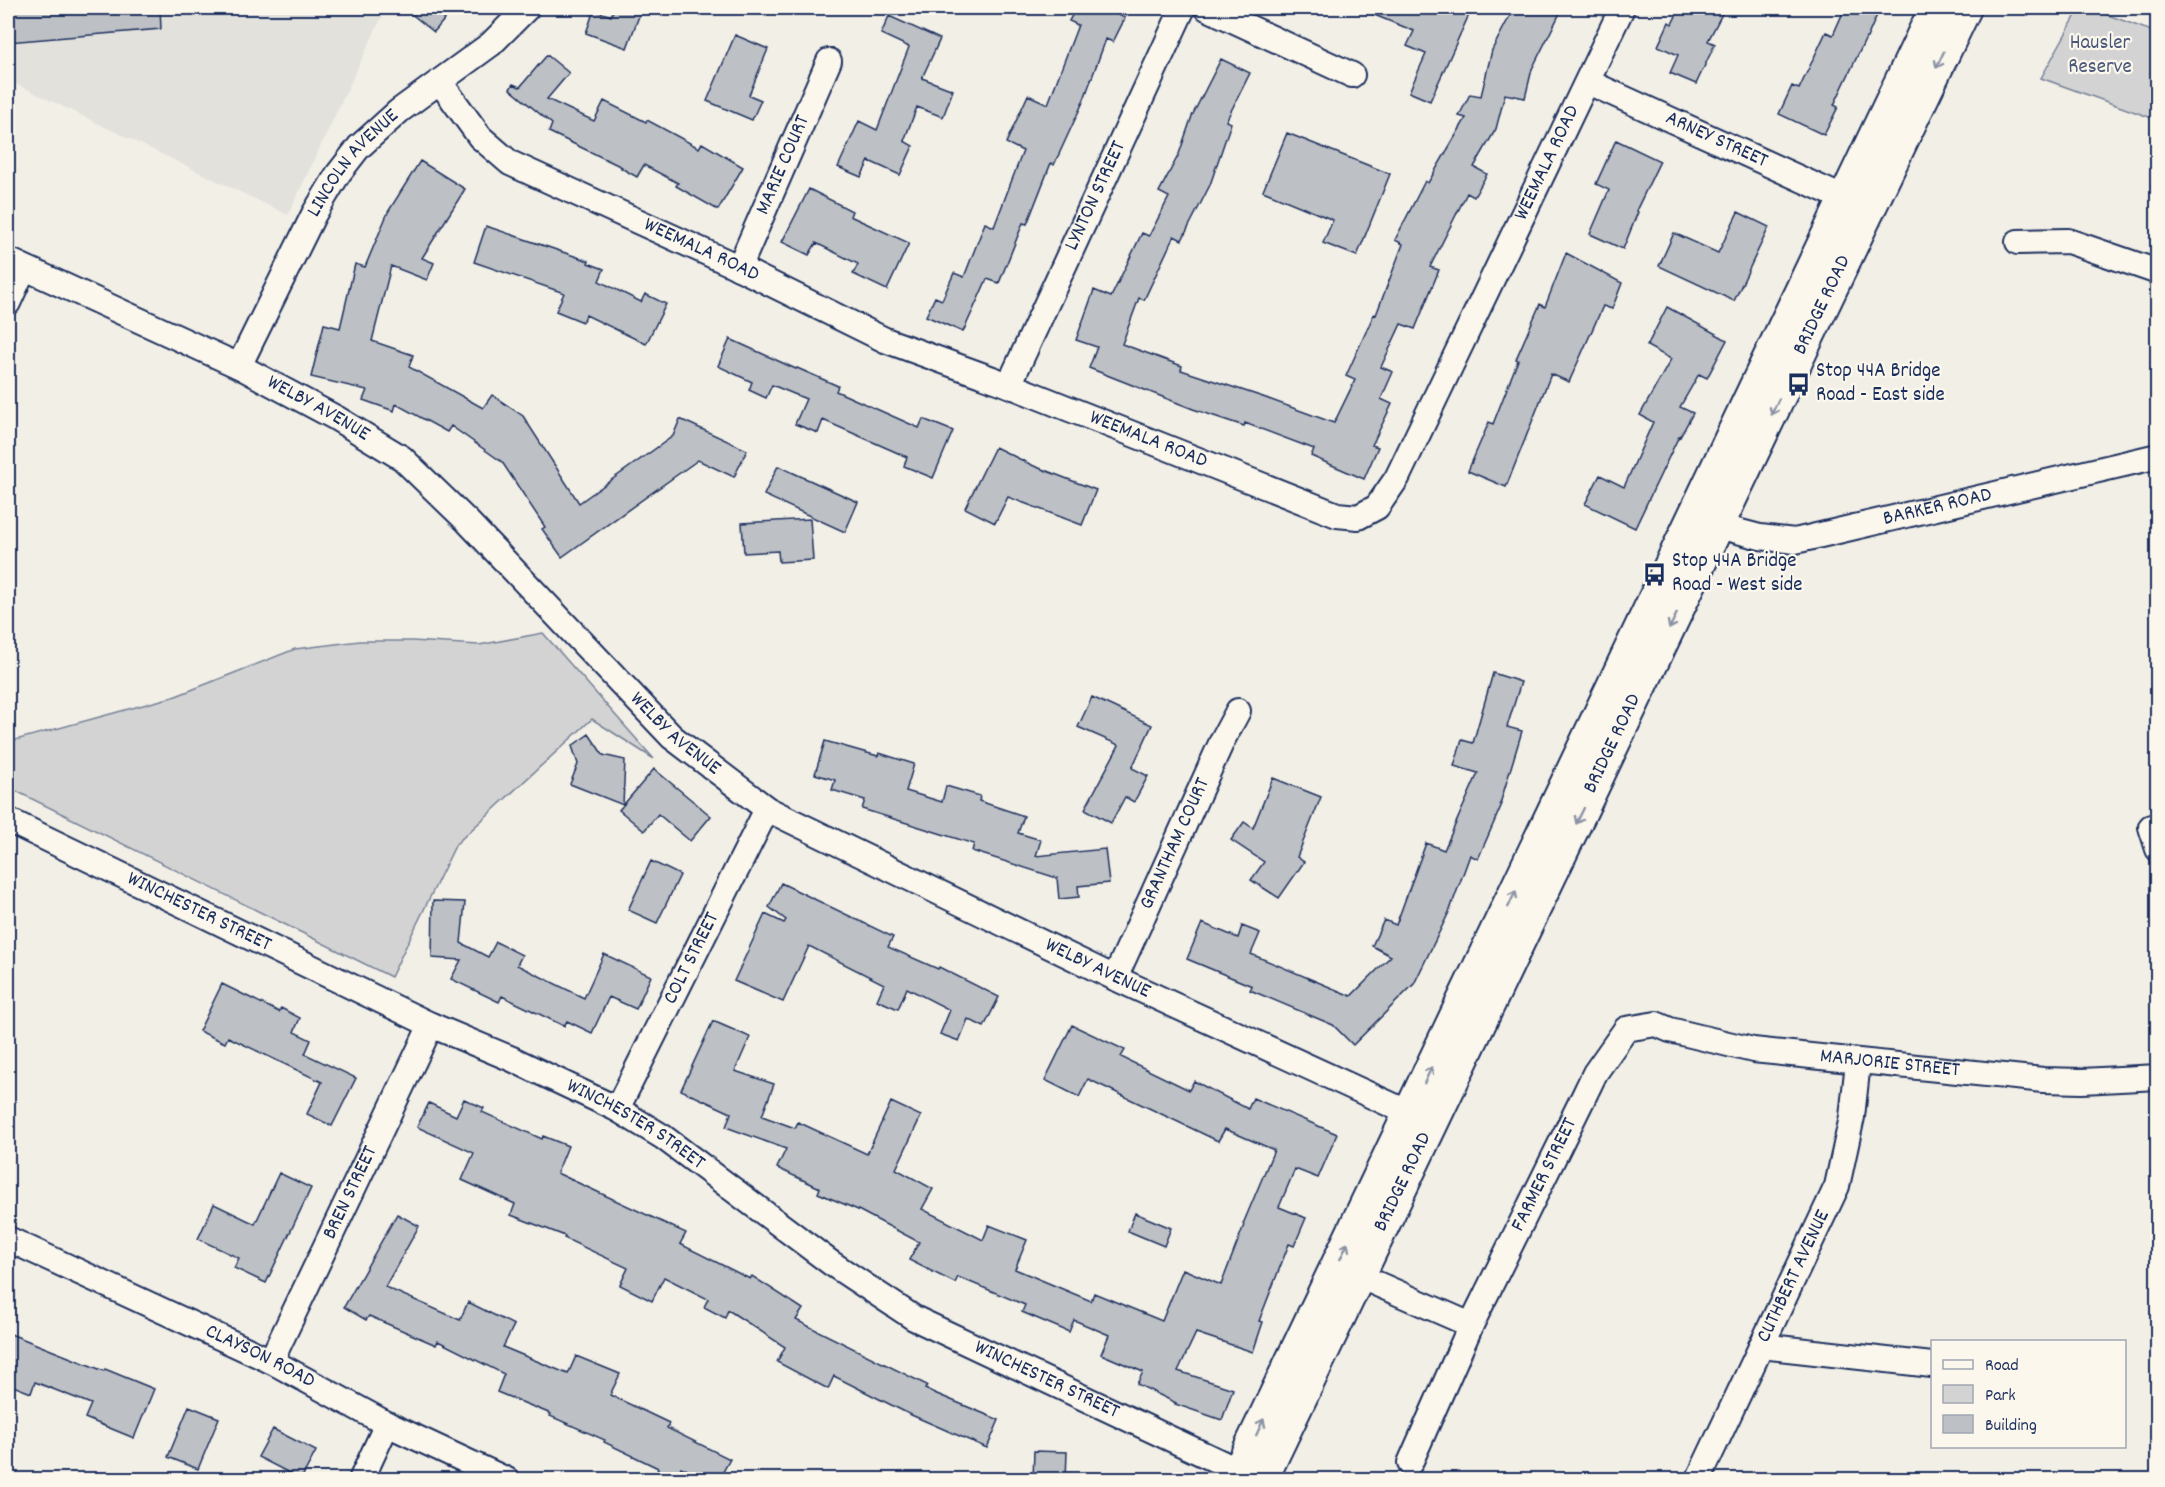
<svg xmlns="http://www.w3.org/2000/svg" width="2165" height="1487" font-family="Dekko,sans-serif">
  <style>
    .built { fill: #e2e1dc }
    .green { fill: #d2d3d2; stroke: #768198; stroke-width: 1.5 }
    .building { fill: #bdc0c4; stroke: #1b2f5e; stroke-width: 1.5 }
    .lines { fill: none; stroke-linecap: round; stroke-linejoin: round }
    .minor-casing { stroke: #1b2f5e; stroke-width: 28 }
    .major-casing { stroke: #1b2f5e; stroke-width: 36 }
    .minor { stroke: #fbf7ec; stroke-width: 24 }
    .major { stroke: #fbf7ec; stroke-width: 32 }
    .oneway { stroke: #8b93a5 }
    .labels { text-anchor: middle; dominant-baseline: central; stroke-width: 4.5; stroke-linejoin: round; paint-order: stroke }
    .park-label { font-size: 21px; fill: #49587b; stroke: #fbf7ec }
    .street-label { font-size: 21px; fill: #1b2f5e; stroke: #fbf7ec }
    .poi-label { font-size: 21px; fill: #1b2f5e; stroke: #fbf7ec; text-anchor: start }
  </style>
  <rect width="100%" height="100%" fill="#f2efe6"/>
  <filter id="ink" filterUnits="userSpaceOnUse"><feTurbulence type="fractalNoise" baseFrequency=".0167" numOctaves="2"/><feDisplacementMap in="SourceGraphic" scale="12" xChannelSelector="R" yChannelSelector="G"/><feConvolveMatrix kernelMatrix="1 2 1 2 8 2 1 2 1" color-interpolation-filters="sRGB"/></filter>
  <g filter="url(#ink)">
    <path class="built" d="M8 8H386L288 215 8 80Z"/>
    <path class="green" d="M2080 8H2089L2157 33V120L2041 78Z
      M543 633 654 759 592 719 456 844 391 977 8 787V742L176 696 295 649 360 641H412L479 645Z"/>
    <path class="building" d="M8 8H160L161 29 8 42Z
      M404 8H454L434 32Z
      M614 8H642L627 48 586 33 594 10 611 16Z
      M1076 8H1104L1125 18 1113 42 1106 39 1083 102 1054 165 1051 163 1027 224 1023 223 999 283 987 279 963 332 926 316 935 297 942 300 954 273 964 277 985 223 994 227 1023 151 1006 143 1028 95 1048 104 1078 25 1069 21Z
      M1357 8H1472L1430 101 1409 92 1426 54 1407 46 1414 31Z
      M1514 8H1550L1560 13 1532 69 1525 98 1505 94 1496 129 1474 167 1487 174 1474 197 1467 193 1430 267 1439 270 1415 329 1401 324 1381 367 1393 372 1381 399 1392 404 1372 445 1378 447 1364 479 1311 456 1314 449 1245 423 1244 426 1193 409 1089 368 1097 347 1076 340 1094 290 1111 297 1142 233 1149 236 1169 197 1159 192 1179 154 1192 116 1221 59 1250 73 1226 121 1231 123 1210 185 1182 240 1174 236 1144 300 1139 298 1122 344 1182 366 1181 370 1263 397 1334 423 1355 380 1346 376 1374 314 1376 315 1403 244 1395 240 1425 181 1428 183 1466 118 1459 116 1470 94 1481 96 1492 50Z
      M1680 8H1725L1708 41 1715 44 1696 84 1670 73 1678 55 1658 46 1669 22 1672 24Z
      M1845 8H1880L1867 38H1866L1834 105 1838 107 1824 135 1779 114 1792 86 1799 89 1826 32 1833 35Z
      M889 16 940 39 922 78 953 90 943 117 917 107 904 141 913 146 900 175 869 161 861 177 838 167 859 121 877 130 909 47 881 34Z
      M735 35 768 49 749 95 761 100 752 120 707 101Z
      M547 55 569 73 547 99 594 121 604 101 646 122 647 120 699 148 702 143 743 167 718 210 676 186 678 183 644 165 637 177 621 168 622 167 549 132 552 124 510 89 513 84 520 87Z
      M1287 133 1390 174 1357 256 1323 243 1333 220 1263 191Z
      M1616 140 1660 161 1636 211 1638 212 1623 249 1590 234 1609 190 1596 184Z
      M420 161 465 189 422 258 434 263 427 280 391 266 372 341 413 355 409 367 483 408 492 395 523 416 579 503 673 436 680 419 747 450 734 477 698 460 562 557 542 529 545 527 502 462 451 426 447 432 396 404 394 411 363 400 367 390 311 377 324 324 340 328 355 264 365 267 388 212Z
      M809 189 852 211 850 216 909 243 887 290 853 274 858 264 816 243 809 255 782 242Z
      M1738 212 1769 227 1734 301 1659 266 1674 233 1718 253Z
      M486 226 589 261 588 263 604 269 599 281 641 302 645 294 666 304 646 344 586 315 583 322 556 311 564 293 474 262Z
      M1566 253 1622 283 1612 309 1603 306 1569 382 1551 374 1506 487 1468 471 1489 422 1493 424 1518 360 1516 359 1540 304 1545 307Z
      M1667 307 1727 340 1707 378 1699 374 1680 407 1693 413 1680 437 1679 436 1635 528 1585 504 1600 475 1624 487 1653 422 1640 415 1671 359 1647 346Z
      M730 339 796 369 797 368 838 386 836 391 919 428 923 419 953 431 933 478 904 466 907 457 823 420 818 433 795 424 806 399 772 385 766 398 749 390 752 382 718 366Z
      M995 447 1034 466 1096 490 1082 525 1008 497 995 523 965 508Z
      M778 466 858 502 845 532 764 495Z
      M810 519 813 560 779 562 778 551 744 553 742 523Z
      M1493 673 1521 682 1507 727 1522 731 1500 804H1502L1478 859 1470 855 1450 910 1414 984 1353 1045 1333 1025 1250 990 1252 986 1187 959 1202 923 1238 938 1242 926 1260 933 1251 954 1351 996 1391 956 1372 946 1384 920 1396 925 1426 843 1444 850 1478 773 1454 766 1462 740 1473 743Z
      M1092 697 1152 725 1132 768 1148 776 1134 802 1125 797 1111 823 1085 809 1119 745 1078 727Z
      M589 734 603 755 625 760 623 805 570 784 578 764 572 746Z
      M825 741 878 756 879 753 914 764 906 791 942 802 946 786 980 796 979 801 1024 816 1018 833 1041 840 1036 856 1105 849 1109 883 1078 886 1079 897 1059 899 1057 878 972 851 974 844 862 809 865 800 832 790 835 780 815 774Z
      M654 769 711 816 690 841 658 814 644 831 619 810Z
      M1273 778 1321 797 1297 857 1304 862 1279 898 1251 880 1264 862 1231 840 1244 822 1253 828Z
      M651 861 680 875 657 923 628 910Z
      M781 883 893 937 888 947 938 969 939 967 999 997 984 1027 968 1019 959 1041 940 1034 950 1010 907 988 898 1009 877 1000 884 984 809 946 783 1002 734 981 765 914 784 923 786 920 769 907Z
      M433 901 465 902 461 943 488 957 496 942 522 955 517 965 584 998 604 954 651 976 636 1009 609 997 592 1033 567 1021 564 1026 502 996 499 1002 451 979 461 960 432 958Z
      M222 984 279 1012 281 1008 300 1018 294 1032 311 1040 305 1054 356 1078 332 1126 307 1114 322 1082 228 1037 225 1043 199 1031Z
      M713 1021 750 1037 735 1071 774 1084 762 1116 795 1128 798 1122 867 1154 891 1102 921 1116 896 1169 933 1189 922 1209 983 1240 989 1225 1027 1240 1015 1269 1091 1301 1094 1293 1162 1321 1183 1269 1221 1285 1244 1225 1243 1224 1274 1150 1225 1129 1218 1141 1088 1079 1079 1097 1045 1080 1072 1025 1125 1050 1121 1057 1189 1090 1194 1081 1248 1109 1253 1098 1337 1134 1318 1178 1295 1169 1279 1207 1306 1218 1294 1246 1289 1244 1259 1321 1263 1322 1253 1352 1196 1333 1178 1371 1233 1389 1222 1420 1175 1404 1176 1403 1137 1384 1143 1372 1101 1354 1109 1335 1074 1320 1069 1332 1022 1312 1025 1305 958 1277 955 1283 909 1260 919 1242 858 1210 818 1193 820 1188 777 1168 786 1149 726 1127 731 1113 681 1090Z
      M464 1099 484 1108 482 1112 542 1139 543 1136 568 1146 557 1173 686 1233 680 1244 750 1279 752 1276 803 1309 796 1320 927 1385 925 1389 999 1420 987 1448 909 1414 834 1376 828 1389 777 1362 785 1347 728 1310 725 1318 704 1307 708 1299 664 1277 652 1301 620 1285 628 1268 564 1238 565 1236 511 1215 515 1204 462 1180 474 1153 417 1127 429 1103 456 1116Z
      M279 1173 311 1188 266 1283 234 1268 239 1258 198 1239 214 1204 255 1224Z
      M1135 1213 1171 1228 1164 1246 1128 1231Z
      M397 1214 419 1226 385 1287 460 1320 468 1302 514 1325 503 1347 568 1374 576 1356 620 1374 610 1395 669 1423 667 1428 730 1459 719 1479H706L681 1467 675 1479 657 1471 658 1468 604 1442 605 1440 550 1416 551 1414 497 1392 504 1374 438 1341 436 1345 369 1316 366 1320 344 1307Z
      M8 1333 104 1371 105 1369 154 1389 134 1438 85 1418 91 1404 35 1382 31 1393 8 1384Z
      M189 1406 219 1418 198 1469 168 1457Z
      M273 1429 316 1451 301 1479 258 1457Z
      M1034 1451 1067 1452 1066 1479H1033Z"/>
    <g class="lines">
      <defs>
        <g id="minor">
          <path d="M1207 8 1352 75"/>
          <path id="s1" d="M440 82 480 137 510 163 727 262 885 340 1009 385 1337 515 1358 517 1377 507 1397 478 1622 8"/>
          <path id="s2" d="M1588 82 1845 199"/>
          <path d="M2018 242 2068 241 2158 272"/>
          <path id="s3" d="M8 260 239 366 336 418 402 458 467 521 672 737 767 809 1115 978 1409 1113"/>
          <path id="s4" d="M739 268 829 61"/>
          <path d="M8 303 24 268"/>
          <path id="s5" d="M239 366 314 214 338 174 359 147 399 111 491 44 527 8"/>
          <path id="s6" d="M1009 385 1183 8"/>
          <path id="s7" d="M1718 526 1760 537 1795 541 2158 456"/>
          <path id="s8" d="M8 820 431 1025 512 1059 617 1109 663 1137 831 1263 914 1318 1239 1471"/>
          <path d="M2151 827 2158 849"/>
          <path id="s9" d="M1115 978 1223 739 1238 711"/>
          <path id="s10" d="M617 1109 767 809"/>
          <path id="s11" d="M8 1239 271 1361 387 1424 507 1480"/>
          <path d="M1359 1276 1471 1325"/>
          <path d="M1761 1346 1932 1365"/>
          <path id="s12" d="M271 1361 431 1025"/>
          <path id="s13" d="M1410 1463 1471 1325 1584 1096 1595 1073 1626 1029 1656 1024 1670 1030 1753 1050 2043 1080 2082 1081 2158 1077"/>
          <path d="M361 1480 387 1424"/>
          <path id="s14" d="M1698 1480 1837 1186 1852 1117 1858 1062"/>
        </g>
        <g id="major">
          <path d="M1235 1480 1936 8"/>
          <path id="s15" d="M1261 1480 1965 8"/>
        </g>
      </defs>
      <use href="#minor" class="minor-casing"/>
      <use href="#major" class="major-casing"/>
      <use href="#minor" class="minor"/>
      <use href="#major" class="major"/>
    </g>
    <defs><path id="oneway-shaft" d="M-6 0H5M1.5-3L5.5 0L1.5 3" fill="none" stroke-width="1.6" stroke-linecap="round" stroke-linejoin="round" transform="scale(1.5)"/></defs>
    <g class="oneway">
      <use href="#oneway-shaft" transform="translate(1940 60) rotate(115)"/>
      <use href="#oneway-shaft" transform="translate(1775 407) rotate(115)"/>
      <use href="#oneway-shaft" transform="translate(1673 621) rotate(116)"/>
      <use href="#oneway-shaft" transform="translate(1580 816) rotate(116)"/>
      <use href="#oneway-shaft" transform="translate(1512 899) rotate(-65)"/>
      <use href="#oneway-shaft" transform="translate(1428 1075) rotate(-65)"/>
      <use href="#oneway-shaft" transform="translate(1344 1251) rotate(-65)"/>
      <use href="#oneway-shaft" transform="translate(1260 1427) rotate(-65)"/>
    </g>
  </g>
  <defs>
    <symbol id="bus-bare" viewBox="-9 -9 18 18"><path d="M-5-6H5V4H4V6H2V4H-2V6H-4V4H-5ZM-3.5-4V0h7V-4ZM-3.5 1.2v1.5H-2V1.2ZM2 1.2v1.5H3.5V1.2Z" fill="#1b2f5e" stroke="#fbf7ec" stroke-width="2.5" paint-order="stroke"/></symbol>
  </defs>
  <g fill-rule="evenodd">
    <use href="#bus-bare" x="1782" y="368" width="33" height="33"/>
    <use href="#bus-bare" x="1638" y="558" width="33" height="33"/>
  </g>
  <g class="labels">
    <g class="park-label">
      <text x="2100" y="44">Hausler<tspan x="2100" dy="24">Reserve</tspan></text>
    </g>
    <g class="street-label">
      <text stroke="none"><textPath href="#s2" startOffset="141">ARNEY STREET</textPath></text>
      <text stroke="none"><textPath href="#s1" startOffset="1434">WEEMALA ROAD</textPath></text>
      <text stroke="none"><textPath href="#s4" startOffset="112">MARIE COURT</textPath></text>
      <text stroke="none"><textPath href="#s5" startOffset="234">LINCOLN AVENUE</textPath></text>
      <text stroke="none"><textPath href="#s6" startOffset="208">LYNTON STREET</textPath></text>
      <text stroke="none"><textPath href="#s1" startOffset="318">WEEMALA ROAD</textPath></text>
      <text stroke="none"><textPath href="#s15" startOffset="1302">BRIDGE ROAD</textPath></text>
      <text stroke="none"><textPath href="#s3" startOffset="344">WELBY AVENUE</textPath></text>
      <text stroke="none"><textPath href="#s1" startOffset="804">WEEMALA ROAD</textPath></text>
      <text stroke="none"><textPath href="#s7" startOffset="225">BARKER ROAD</textPath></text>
      <text stroke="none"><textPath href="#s3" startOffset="830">WELBY AVENUE</textPath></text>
      <text stroke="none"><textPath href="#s15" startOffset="816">BRIDGE ROAD</textPath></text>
      <text stroke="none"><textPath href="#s9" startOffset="147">GRANTHAM COURT</textPath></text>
      <text stroke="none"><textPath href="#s8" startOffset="212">WINCHESTER STREET</textPath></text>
      <text stroke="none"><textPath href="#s10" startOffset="168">COLT STREET</textPath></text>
      <text stroke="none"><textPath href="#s3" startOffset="1316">WELBY AVENUE</textPath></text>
      <text stroke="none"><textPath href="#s13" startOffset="754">MARJORIE STREET</textPath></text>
      <text stroke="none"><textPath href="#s8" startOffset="698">WINCHESTER STREET</textPath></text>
      <text stroke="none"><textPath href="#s13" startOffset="318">FARMER STREET</textPath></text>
      <text stroke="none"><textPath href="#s15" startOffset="330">BRIDGE ROAD</textPath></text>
      <text stroke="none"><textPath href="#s12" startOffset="186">BREN STREET</textPath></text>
      <text stroke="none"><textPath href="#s14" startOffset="225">CUTHBERT AVENUE</textPath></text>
      <text stroke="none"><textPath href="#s11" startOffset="278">CLAYSON ROAD</textPath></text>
      <text stroke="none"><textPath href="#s8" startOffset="1184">WINCHESTER STREET</textPath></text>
    </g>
    <g class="poi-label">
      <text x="1816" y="372">Stop 44A Bridge<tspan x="1816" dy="24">Road - East side</tspan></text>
      <text x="1672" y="562">Stop 44A Bridge<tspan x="1672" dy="24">Road - West side</tspan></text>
    </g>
  </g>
  <rect width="2165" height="1487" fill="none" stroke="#fbf7ec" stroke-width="30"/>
  <rect x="15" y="15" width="2135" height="1457" fill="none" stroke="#1b2f5e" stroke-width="2" filter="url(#ink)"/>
  <rect x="1931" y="1340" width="195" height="108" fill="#fbf7ec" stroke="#a1a7b3" stroke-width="1.5"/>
  <rect x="1943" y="1360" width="30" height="9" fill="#fbf7ec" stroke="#a1a7b3" stroke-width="1.5"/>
  <text x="1985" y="1370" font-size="18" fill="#1b2f5e">Road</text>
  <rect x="1943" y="1385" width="30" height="18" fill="#d2d3d2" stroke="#a1a7b3" stroke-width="1.5"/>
  <text x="1985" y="1400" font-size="18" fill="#1b2f5e">Park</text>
  <rect x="1943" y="1415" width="30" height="18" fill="#bdc0c4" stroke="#a1a7b3" stroke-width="1.5"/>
  <text x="1985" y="1430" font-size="18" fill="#1b2f5e">Building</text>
</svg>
